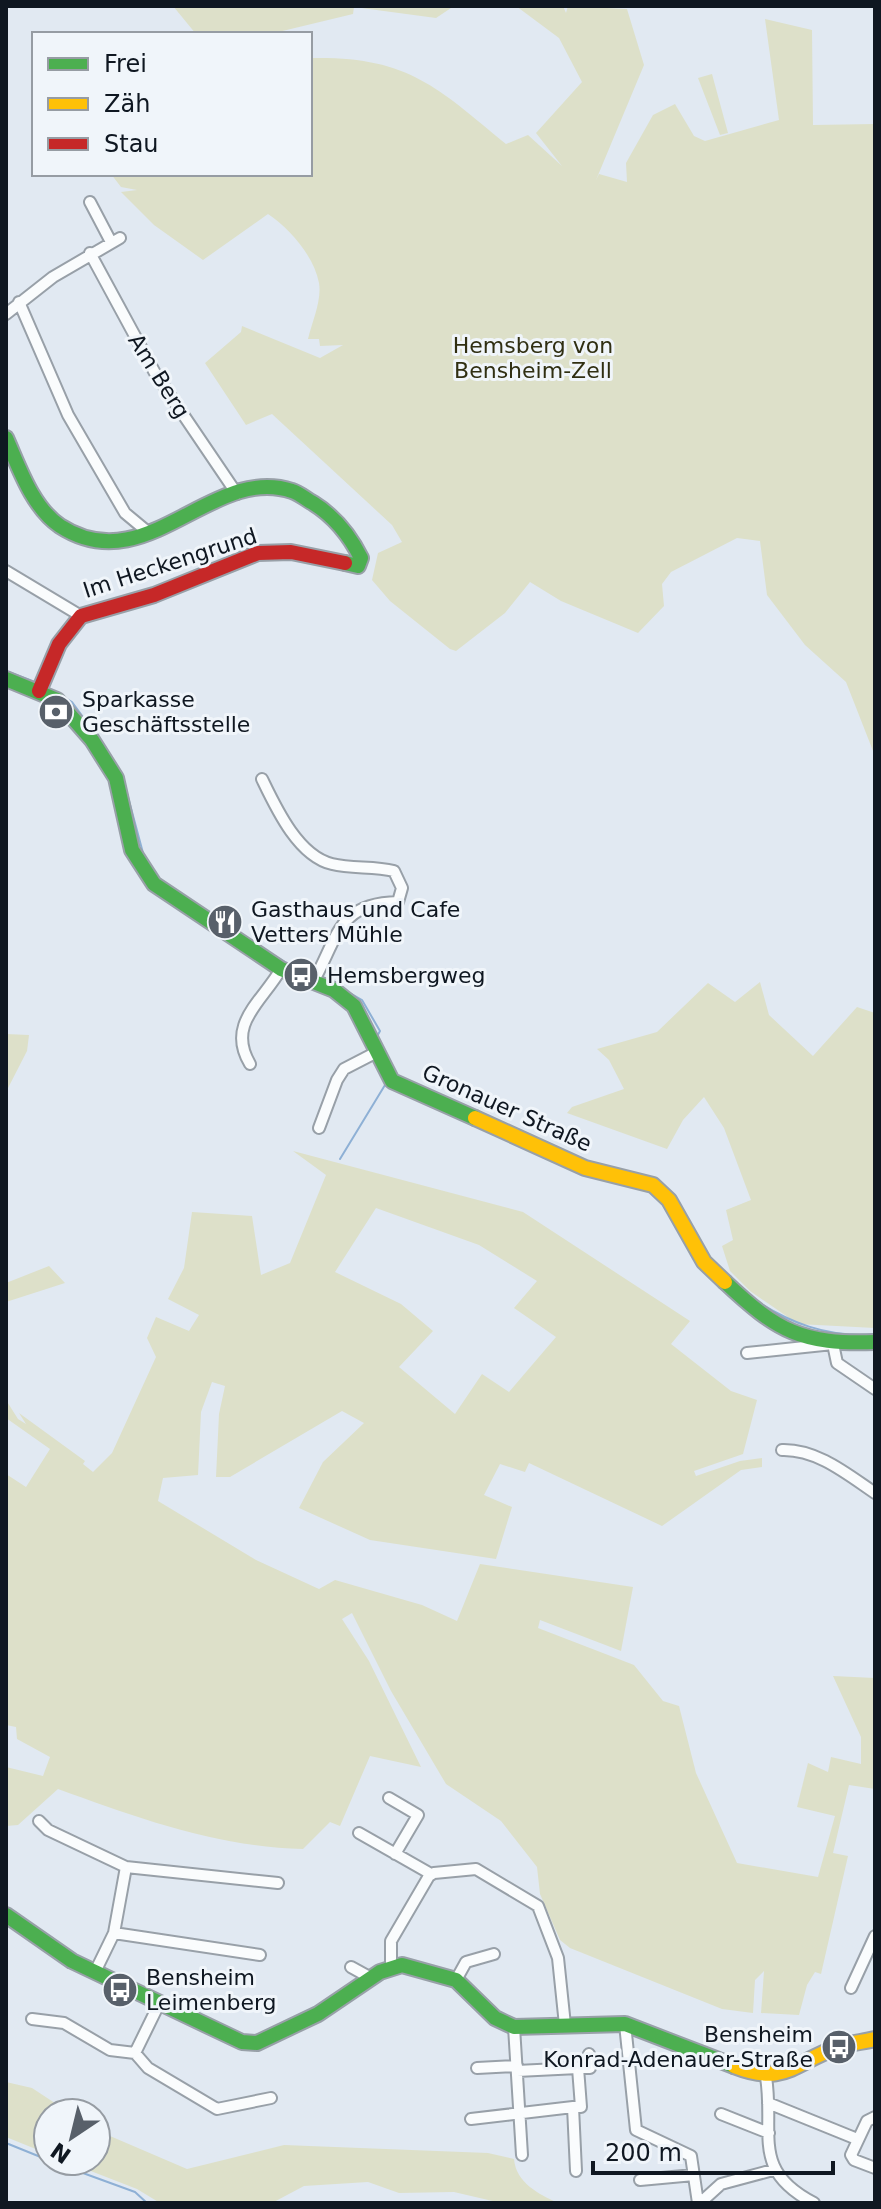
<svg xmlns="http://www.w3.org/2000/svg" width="881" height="2209" font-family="'DejaVu Sans',sans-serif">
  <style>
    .green { fill: #dde0c9; fill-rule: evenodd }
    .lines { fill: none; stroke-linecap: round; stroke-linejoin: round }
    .stream { stroke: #8eb0d5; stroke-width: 2 }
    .street-casing { stroke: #98a0a8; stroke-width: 14 }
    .fast-casing { stroke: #98a0a8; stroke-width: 18 }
    .slow-casing { stroke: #98a0a8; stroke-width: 18 }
    .jam-casing { stroke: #98a0a8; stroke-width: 18 }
    .street { stroke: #fafcfd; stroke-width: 10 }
    .fast { stroke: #4caf50; stroke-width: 14 }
    .slow { stroke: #ffc107; stroke-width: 14 }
    .jam { stroke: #c62828; stroke-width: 14 }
    .labels { text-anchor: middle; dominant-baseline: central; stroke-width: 6; stroke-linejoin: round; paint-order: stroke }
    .park-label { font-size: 22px; fill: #302f12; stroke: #f0f5fa }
    .street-label { font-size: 22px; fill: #0f1721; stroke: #f0f5fa }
    .poi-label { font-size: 22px; fill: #0f1721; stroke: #f0f5fa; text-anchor: start }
  </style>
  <rect width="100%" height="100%" fill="#e1e9f2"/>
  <path class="green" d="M173 6H454L436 18 354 7 353 14 270 34H196Z
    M516 6H563L566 13 568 6 627 9 644 65 596 180 599 174 627 182 626 163 653 115 675 104 694 136 705 141 779 120 765 19 812 30 813 125 875 124V756L846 682 805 645 767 595 760 541 737 538 671 572 662 584 664 606 638 633 561 601 530 582 505 613 456 651 450 649 390 601 372 580 378 553 402 542 392 525 272 414 246 425 205 363 241 332 242 326 320 358 343 345 320 346 319 339H308C312 322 322 300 319 283 314 256 289 228 268 214L203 260 154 225 121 192 137 190 121 187 111 174H310V58C406 56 435 85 506 144L528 135 562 166 536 133 582 82 559 38Z
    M712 74 728 133 720 135 698 78Z
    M760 982 769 1015 813 1056 857 1007 875 1013V1328L798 1324 750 1291 730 1271 722 1246 733 1240 726 1210 751 1200 724 1128 704 1097 683 1120 667 1149 567 1113 572 1107 624 1089 609 1060 597 1049 657 1032 708 983 735 1002Z
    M6 1034 29 1035 27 1051 7 1090Z
    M293 1151 523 1212 690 1321 671 1344 731 1391 757 1400 743 1454 694 1471 696 1476 740 1461 762 1458V1467L741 1470 662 1526 529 1463 525 1472 500 1464 484 1495 512 1507 496 1559 370 1540 299 1508 323 1462 364 1423 342 1411 230 1477H216L219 1414 225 1386 212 1382 201 1412 198 1475 163 1478 158 1501 256 1560 319 1589 335 1580 422 1605 457 1621 480 1564 633 1587 621 1651 540 1620 538 1628 634 1665 663 1701 679 1706 696 1773 737 1863 818 1877 835 1816 797 1807 808 1763 828 1772 831 1757 861 1764V1737L833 1676 875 1678V1789L849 1785 833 1853 848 1856 821 1974 815 1972 807 1985 799 2015 761 2013 764 1971 755 1980 753 2013 722 2009 570 1948 560 1940 540 1894 537 1867 501 1821 446 1784 391 1691 352 1613 342 1619 369 1661 421 1767 370 1756 340 1826 330 1822 303 1849C217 1847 138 1818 58 1789L18 1825 6 1826V1767L43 1776 50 1757 17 1739 16 1727 6 1725V1474L26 1487 50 1449 6 1418V1400L18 1419 26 1424 19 1413 85 1461 83 1464 93 1472 112 1453 156 1357 147 1338 156 1317 189 1331 199 1315 168 1299 184 1268 192 1212 252 1216 261 1275 290 1263 326 1175ZM376 1208 479 1245 537 1281 514 1308 556 1337 509 1392 482 1374 455 1414 399 1367 433 1331 401 1304 335 1272Z
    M49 1266 65 1283 6 1302V1283Z
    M6 2082 32 2088 70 2113H48V2154L6 2137Z
    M96 2130 187 2169 284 2145 488 2153 514 2159C516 2183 539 2194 558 2203H501L454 2192 399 2193 368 2182 304 2186 272 2203H160L137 2189 65 2161H96Z"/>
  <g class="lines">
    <path class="stream" d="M6 671 35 682
      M62 696 72 702 94 732
      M124 782 143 853
      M251 942 290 965
      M324 978 362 1000 380 1031 375 1040
      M340 1159 385 1085
      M749 1296C788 1323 828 1338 875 1334
      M6 2143 48 2160
      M50 2161 135 2192 147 2203"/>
    <defs>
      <path id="street" d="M90 202 111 242
        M90 253 155 373 237 494
        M19 302 68 415 125 513 149 533
        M6 314 53 277 120 238
        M6 571 81 616
        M262 779C276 808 298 856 332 864 352 869 373 866 394 871L402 888 398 902C337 903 338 938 313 982
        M250 1064C226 1024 262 1002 281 969
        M319 1128 337 1080 344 1069 375 1053
        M747 1353 833 1344 837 1363 875 1389
        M782 1450C817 1449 847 1474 875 1493
        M389 1798 418 1815 395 1854
        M39 1821 48 1830 126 1867 278 1883
        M359 1833 431 1874
        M114 1933 260 1955
        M391 1966V1941L429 1876 434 1873 476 1869 538 1906 558 1958 565 2025
        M351 1967 371 1978
        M95 1972 114 1933 126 1867
        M456 1980 466 1962 494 1954
        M851 1988 875 1936
        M32 2019 64 2023 110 2050 135 2053 148 2068 217 2109 271 2098
        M625 2024 636 2130 691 2156 698 2203
        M514 2027 522 2155
        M135 2053 159 2004
        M477 2068 517 2066
        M517 2071 578 2068
        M766 2077C775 2134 750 2170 814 2203
        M768 2103 857 2139
        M721 2114 769 2133
        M875 2117 867 2121 851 2155 854 2160 875 2168
        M471 2119 573 2107
        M576 2171 573 2107H581L578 2068H590L589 2054
        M640 2180 694 2175
        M700 2203 721 2184 773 2170"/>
      <path id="fast" d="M6 438C19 467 32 507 60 526 146 582 212 464 292 491 299 493 307 500 313 503 334 516 350 536 361 558L358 566 345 563
        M6 679 57 700 92 740 116 778 132 850 154 884 281 969 334 990 354 1006 392 1081 475 1118
        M725 1282C777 1331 802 1345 875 1342
        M6 1915 72 1961 242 2042 257 2043 318 2014 380 1972 402 1965 456 1980 495 2018 514 2027 625 2024 734 2066"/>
      <path id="slow" d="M475 1118 585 1168 653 1185 669 1200 704 1262 725 1282
        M734 2066C785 2086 793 2063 838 2047 850 2043 863 2042 875 2039"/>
      <path id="jam" d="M39 691 59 644 81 616 154 595 258 553 291 552 345 563"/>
    </defs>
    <use href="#street" class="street-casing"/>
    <use href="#fast" class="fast-casing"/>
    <use href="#slow" class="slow-casing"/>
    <use href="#jam" class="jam-casing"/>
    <use href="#street" class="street"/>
    <use href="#fast" class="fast"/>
    <use href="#slow" class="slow"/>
    <use href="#jam" class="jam"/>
  </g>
  <defs>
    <symbol id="bank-disc" viewBox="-11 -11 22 22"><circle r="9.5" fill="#58606a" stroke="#f0f5fa"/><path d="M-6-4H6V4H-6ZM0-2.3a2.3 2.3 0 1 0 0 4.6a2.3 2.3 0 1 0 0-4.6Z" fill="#fff"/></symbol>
    <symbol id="restaurant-disc" viewBox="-11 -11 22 22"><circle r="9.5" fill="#58606a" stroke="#f0f5fa"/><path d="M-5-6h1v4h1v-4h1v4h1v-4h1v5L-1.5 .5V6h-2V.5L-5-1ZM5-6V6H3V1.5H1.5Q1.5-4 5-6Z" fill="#fff"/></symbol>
    <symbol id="bus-disc" viewBox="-11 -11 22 22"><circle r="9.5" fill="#58606a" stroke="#f0f5fa"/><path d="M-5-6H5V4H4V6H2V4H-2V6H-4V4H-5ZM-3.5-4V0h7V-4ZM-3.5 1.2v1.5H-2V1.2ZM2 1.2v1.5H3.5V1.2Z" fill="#fff"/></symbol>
  </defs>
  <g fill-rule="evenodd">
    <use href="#bank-disc" x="36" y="692" width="40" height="40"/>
    <use href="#restaurant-disc" x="205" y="902" width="40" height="40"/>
    <use href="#bus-disc" x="281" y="955" width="40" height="40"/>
    <use href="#bus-disc" x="100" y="1970" width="40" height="40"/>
    <use href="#bus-disc" x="819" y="2027" width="40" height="40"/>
  </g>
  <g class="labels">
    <g class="park-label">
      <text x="533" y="345">Hemsberg von<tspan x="533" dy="25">Bensheim-Zell</tspan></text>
    </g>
    <g class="street-label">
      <text transform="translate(159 376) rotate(58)">Am Berg</text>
      <text transform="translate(170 563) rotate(-18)">Im Heckengrund</text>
      <text transform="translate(507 1108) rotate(24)">Gronauer Straße</text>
    </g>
    <g class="poi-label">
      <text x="82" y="699">Sparkasse<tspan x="82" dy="25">Geschäftsstelle</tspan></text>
      <text x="251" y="909">Gasthaus und Cafe<tspan x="251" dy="25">Vetters Mühle</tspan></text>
      <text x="327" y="975">Hemsbergweg</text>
      <text x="146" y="1977">Bensheim<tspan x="146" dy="25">Leimenberg</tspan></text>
      <text x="813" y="2034" text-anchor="end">Bensheim<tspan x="813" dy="25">Konrad-Adenauer-Straße</tspan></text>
    </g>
  </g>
  <rect width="881" height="2209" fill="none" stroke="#0f1721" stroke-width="16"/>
  <rect x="32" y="32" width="280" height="144" fill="#f0f5fa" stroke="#969ca3" stroke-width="2"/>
  <rect x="48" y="58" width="40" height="12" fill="#4caf50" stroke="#969ca3" stroke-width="2"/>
  <text x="104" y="72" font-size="24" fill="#0f1721">Frei</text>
  <rect x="48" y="98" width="40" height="12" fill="#ffc107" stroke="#969ca3" stroke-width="2"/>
  <text x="104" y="112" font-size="24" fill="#0f1721">Zäh</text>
  <rect x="48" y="138" width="40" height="12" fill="#c62828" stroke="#969ca3" stroke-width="2"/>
  <text x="104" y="152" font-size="24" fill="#0f1721">Stau</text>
  <g transform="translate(72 2137) rotate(215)"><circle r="38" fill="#f0f5fa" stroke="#969ca3" stroke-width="2"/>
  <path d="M0-6L14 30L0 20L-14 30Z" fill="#58606a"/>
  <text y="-12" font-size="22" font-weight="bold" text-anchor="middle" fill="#0f1721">N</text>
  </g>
  <path d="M593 2161v12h240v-12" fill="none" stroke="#0f1721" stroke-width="4"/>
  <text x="605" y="2161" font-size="24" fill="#0f1721" stroke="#f0f5fa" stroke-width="6" paint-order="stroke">200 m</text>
</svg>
